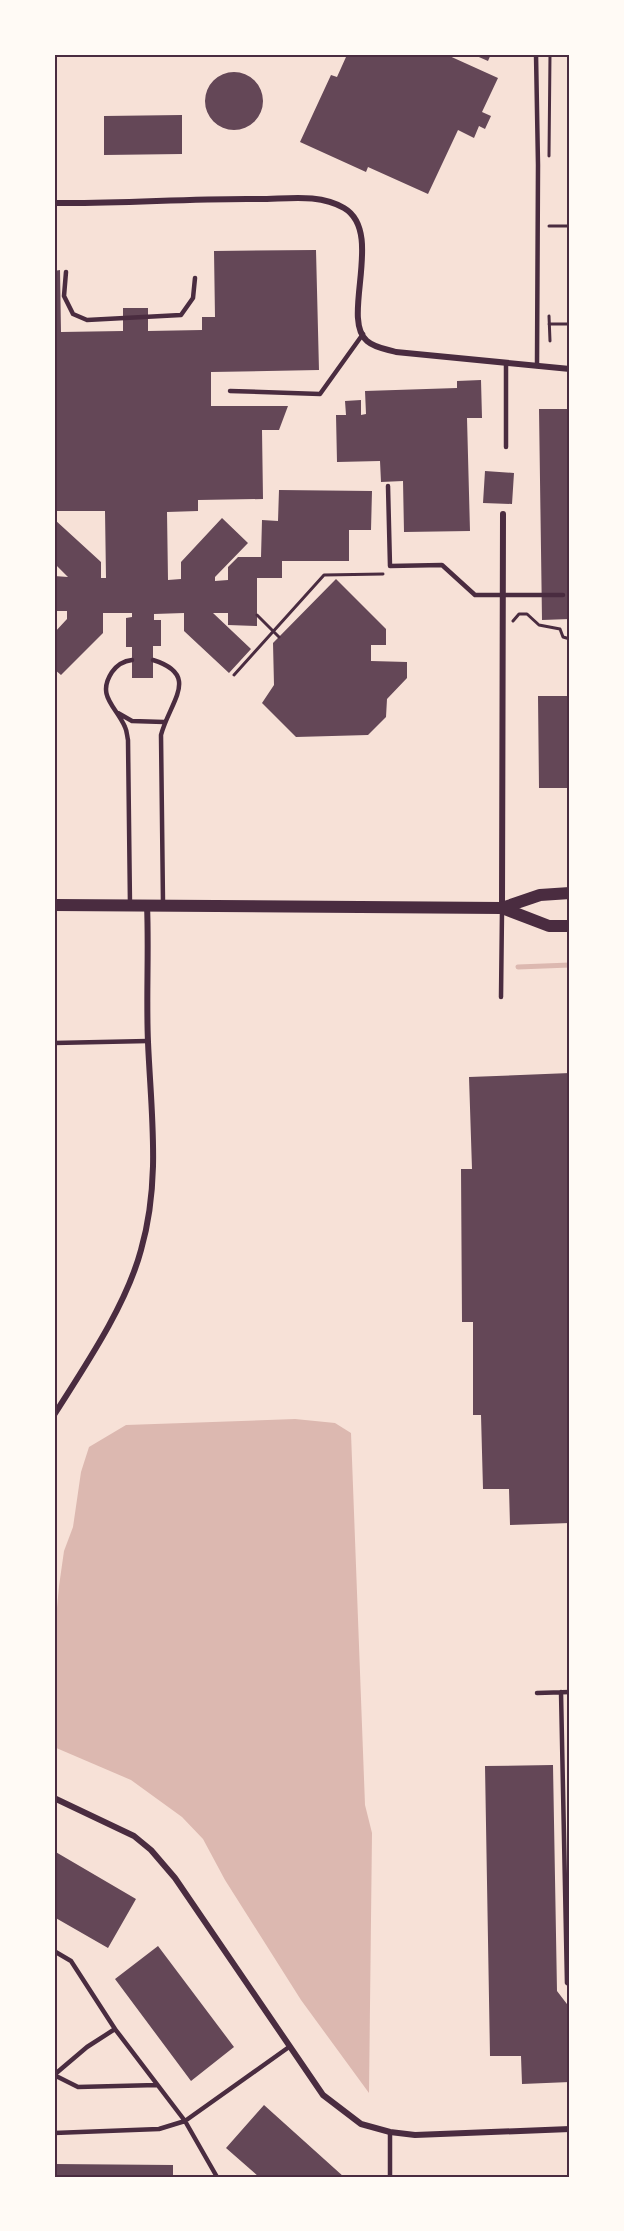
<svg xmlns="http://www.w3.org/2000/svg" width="624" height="2231" font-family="'Archivo Narrow',sans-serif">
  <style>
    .water { fill: #dcb8b0 }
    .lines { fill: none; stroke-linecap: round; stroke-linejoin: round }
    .stream { stroke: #dcb8b0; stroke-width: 5 }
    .building { fill: #644757 }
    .path { stroke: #4a2c40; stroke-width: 3 }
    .service { stroke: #4a2c40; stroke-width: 4.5 }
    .minor { stroke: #4a2c40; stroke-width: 6 }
    .secondary { stroke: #4a2c40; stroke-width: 12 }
    .neatline { fill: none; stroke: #4a2c40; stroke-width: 2 }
  </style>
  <rect width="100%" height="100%" fill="#f7e1d7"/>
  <path class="water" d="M295 1419 335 1423 351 1433 365 1805 372 1833 369 2093 301 2000 225 1880 203 1839 182 1817 131 1780 54 1747V1641L59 1586 64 1551 73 1527 81 1472 89 1447 126 1425Z"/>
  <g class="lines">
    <path class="stream" d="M518 967 570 965"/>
  </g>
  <path class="building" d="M339 54H445L498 78 482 112 491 116 485 129 479 126 474 138 458 130 428 194 368 167 366 172 300 142 331 75 337 77 346 57Z
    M472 54H491L488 61Z
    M205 101a29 29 0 1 1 58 0a29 29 0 1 1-58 0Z
    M182 115V154L104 155V116Z
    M316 250 319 370 211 372V406H288L279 430H262L263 499 198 500V511L167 512 168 580 181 579V562L222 518 248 543 215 577V581L228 580V567L238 557H261L262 520 278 521 279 490 372 491 371 530H349V561H282V578H257V626L228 625V613H213L251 649 229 673 184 631V613L154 614V620H161V646H153V678H132V647H126V618L132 617V613H103V633L61 675 54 669V633L67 619V611H54V576L68 577 54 563V519L101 562V578H106L105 511H54V271L60 270 61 332 123 331V308H148V331L202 330V317H215L214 251Z
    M481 380 482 418H467L470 531 404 532 403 481 381 482 380 461 337 462 336 415H346L345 401 361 400V415L366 414 365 391 457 388V381Z
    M539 409H570V619L542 620Z
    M485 471 514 473 512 504 483 503Z
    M336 579 386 629V645H371V661L407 662V678L387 699 386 717 368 735 296 737 262 703 274 685 273 643Z
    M538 696H570V788H539Z
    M570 1073V1523L510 1525 509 1489H483L481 1415H473V1322H462L461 1169H472L469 1077Z
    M553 1765 557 1991 570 2008V2082L522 2084 521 2056H490L485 1766Z
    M54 1851 136 1899 108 1948 54 1917Z
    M158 1946 234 2047 191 2081 115 1979Z
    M264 2105 344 2177H259L226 2148Z
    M54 2164 173 2165V2177H54Z"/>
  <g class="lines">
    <path class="path" d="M549 156 550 54
      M549 226H570
      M549 316 550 341
      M549 324H570
      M257 615 279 637
      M513 621 519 614H527L539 625 560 629 563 637 570 639
      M234 675 324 575 383 574"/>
    <path class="service" d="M536 54 538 165 537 366
      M66 272 64 296 73 314 87 320 181 315 193 298 195 278
      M506 363V447
      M230 391 320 394 363 334
      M388 486 390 566 442 565 475 595H563
      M153 660C201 675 170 701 161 735L163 903
      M118 713 132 721 164 722
      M130 905 128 740C127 736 127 731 125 727 116 706 96 696 112 672 117 665 123 661 132 660
      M501 997 502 911
      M54 1043 148 1041
      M561 1692 567 1983 570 1985
      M537 1693 570 1692
      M54 1951 71 1961 115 2029 87 2047 54 2075
      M54 2075 78 2087 157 2085
      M390 2132V2177
      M54 2133 159 2129 185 2121 115 2029
      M217 2177 185 2121 289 2047"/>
    <path class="minor" d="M54 203C122 204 191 198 259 199 287 199 319 193 344 208 385 232 340 319 367 341 375 348 386 349 396 352L570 369
      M502 908 503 514
      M54 1415C85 1366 126 1306 141 1250 161 1181 151 1113 148 1042 146 997 149 951 147 905
      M54 1798 134 1836 151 1850 175 1878 323 2095 361 2124 390 2132 415 2135 570 2129"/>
    <path class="secondary" d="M54 905 502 908 540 895 570 893
      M502 908 549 926H570"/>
  </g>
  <rect width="624" height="2231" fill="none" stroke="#fffaf5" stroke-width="111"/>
  <rect x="56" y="56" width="512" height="2120" class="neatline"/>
</svg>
